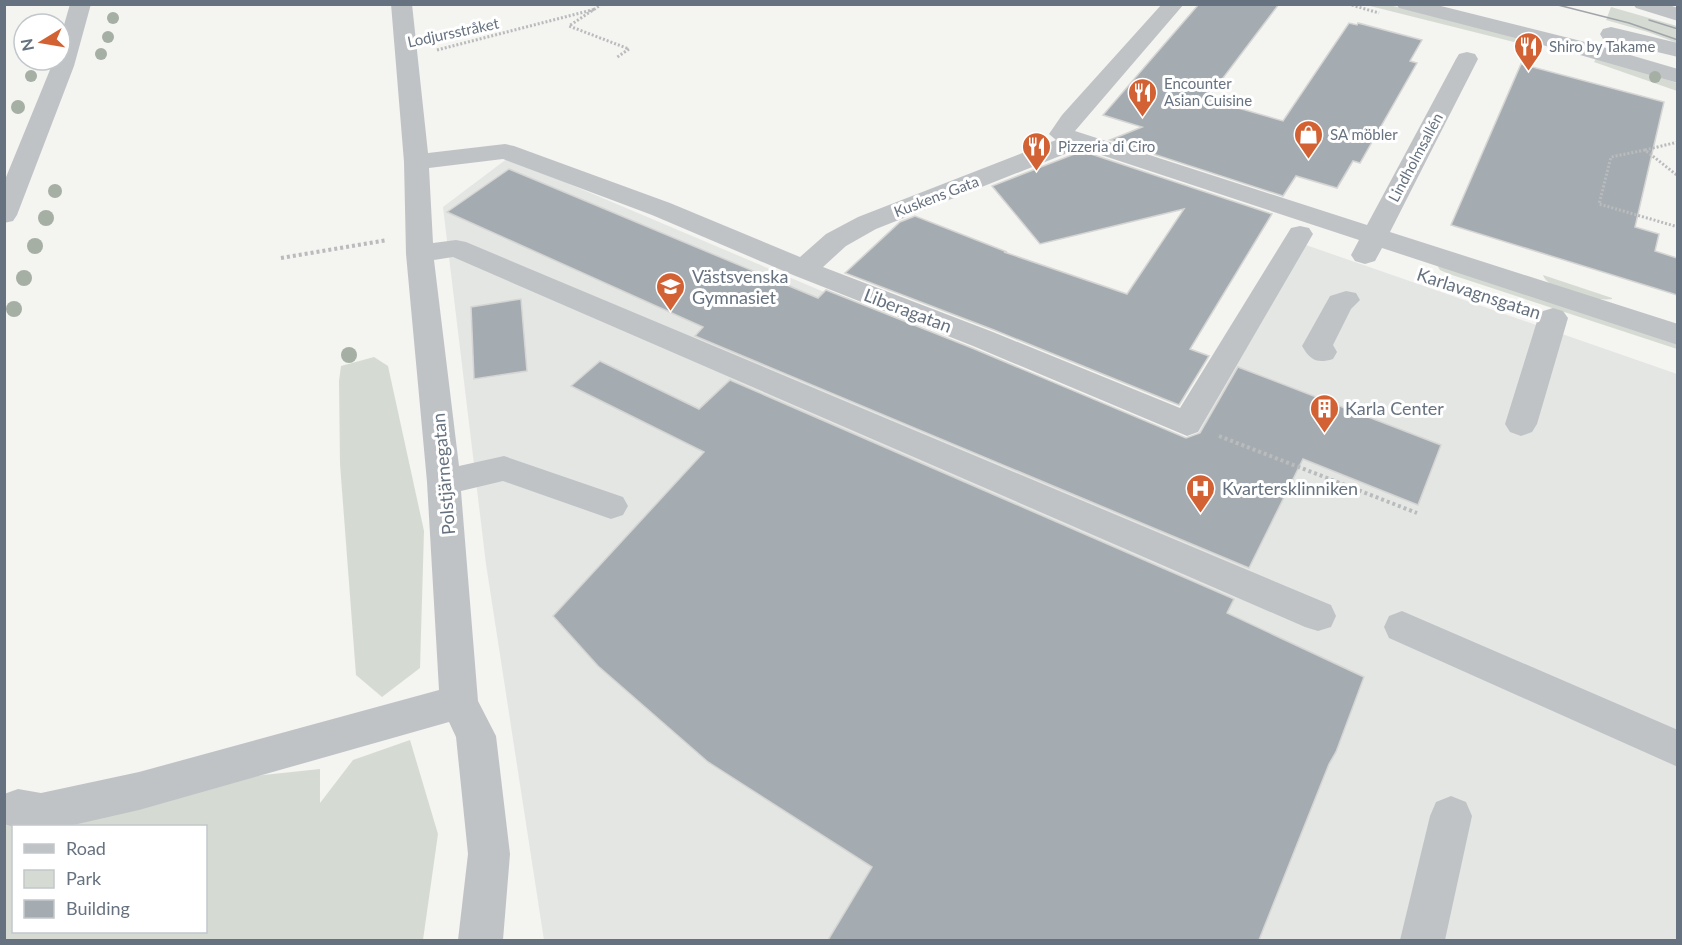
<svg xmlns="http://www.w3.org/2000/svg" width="1682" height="945" font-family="Lato,sans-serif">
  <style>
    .built { fill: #e4e6e4 }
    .green { fill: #d5dbd2; fill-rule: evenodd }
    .building { fill: #a5acb1; stroke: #d5d5d3; stroke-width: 1.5 }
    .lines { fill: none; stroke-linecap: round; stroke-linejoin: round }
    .path-far1 { stroke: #b9bbbd; stroke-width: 3; stroke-dasharray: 2 2; stroke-linecap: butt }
    .path { stroke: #b9bbbd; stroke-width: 4; stroke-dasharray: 3 3; stroke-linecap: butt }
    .minor { fill: #c0c3c6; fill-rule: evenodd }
    .tram { stroke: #a1a5aa; stroke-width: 1.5 }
    .tree { fill: #a6afa3 }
    .labels { text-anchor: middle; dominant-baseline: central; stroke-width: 6; stroke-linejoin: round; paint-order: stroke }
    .far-street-label { font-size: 15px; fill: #66727f; stroke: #fff }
    .far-poi-label { font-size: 15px; fill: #66727f; stroke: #fff; text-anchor: start }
    .poi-label { font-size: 18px; fill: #66727f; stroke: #fff; text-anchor: start }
    .street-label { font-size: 18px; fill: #66727f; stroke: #fff }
  </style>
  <rect width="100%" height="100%" fill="#f4f4f1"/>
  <path class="built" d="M508 158 1190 447 1303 244 1677 374V940H544L486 564 443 207Z"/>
  <path class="green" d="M1366 5H1389L1536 41 1539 42V45L1530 46Z
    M1611 7 1677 26V43L1648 32 1606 20Z
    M1597 57 1677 83V91L1594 62Z
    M1437 265 1677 341V349L1449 274 1440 270Z
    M1543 275 1612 298V299C1597 302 1547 290 1543 275Z
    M374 357 388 366 424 531 420 668 382 697 356 675 340 464 339 381 341 366Z
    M410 740 438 834 423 940H5L4 803 320 769V803L353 760ZM14 826H206V932H14Z"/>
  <path class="building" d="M1199 4H1279L1207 99 1283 121 1349 23 1357 25 1358 23 1422 40 1410 61 1417 63 1360 163 1353 161 1337 188 1296 176 1283 196 1110 140 1142 127 1103 115Z
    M1521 64 1664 102 1635 227 1659 234 1655 251 1677 258V295L1451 225Z
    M1082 151 1272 214 1190 349 1209 356 1179 405 994 330 845 273 900 222 915 216 1007 252H1004L1127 294 1184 209 1040 244 992 186Z
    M509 169 818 298 826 290 972 348 1186 438 1200 433 1238 367 1441 445 1418 505 1303 459 1249 568 695 336 703 327 447 212Z
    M521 299 527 371 474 379 471 307Z
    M600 361 699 409 730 380 1234 599 1227 613 1364 677 1336 752 1329 764 1259 940H828L872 867 708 762 598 666 553 616 704 452 571 386Z"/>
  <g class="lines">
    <path class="path-far1" d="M602 4 569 26 629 49 616 58
      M1348 4 1379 13
      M437 50 596 9
      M1678 142 1645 150 1678 176
      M1645 150 1611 157 1599 204 1678 227"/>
    <path class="path" d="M281 258 387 240
      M1219 436 1417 513"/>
    <path class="minor" d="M70 4H91L74 66 17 215 13 221 4 223V182L54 60H60V39Z
      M391 4H412L428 153 505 144 514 146 670 203 800 257 826 234 858 217 1056 140 1049 134 1062 115 1162 4H1184L1075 131 1367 225 1456 59 1459 54 1467 52 1475 54 1478 59 1390 232 1678 324V345L1382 248 1375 261 1365 264 1355 261 1351 255 1359 240 1080 148 876 229 846 246 823 267 993 332 1180 408 1291 228 1300 226 1309 228 1313 234 1198 432 1187 436 973 346 793 275 652 215 503 159 429 168 433 243 456 240 466 242 1331 605 1336 616 1331 627 1318 631 1305 627 453 257 434 260 459 466 504 456 623 497 628 506 623 515 611 519 503 481 461 491 478 701 496 736 510 854 503 940H458L468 854 456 737 449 722 139 810 69 826 14 827 4 824V794L18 789 41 793 139 772 439 690 427 482 406 254 404 162Z
      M1396 4H1433L1589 43 1678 69V83L1573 53 1399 8Z
      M1633 4H1666L1678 8V21L1636 8Z
      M1611 27 1678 43V57L1603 39 1600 34 1603 29Z
      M1346 291 1356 293 1360 300 1351 309 1333 345 1337 352 1333 359C1317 364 1310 360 1302 346L1330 296Z
      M1553 308 1563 311 1568 318 1537 424 1532 432 1521 436 1510 432 1505 424 1538 318 1543 311Z
      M1402 611 1678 730V767L1389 638 1384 627 1389 616Z
      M1451 796 1466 802 1472 816 1445 940H1400L1430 816 1436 802Z"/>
    <path class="tram" d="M1554 4 1629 23 1678 40
      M1649 20 1678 29"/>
  </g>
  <g class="tree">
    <circle cx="113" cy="18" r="6"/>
    <circle cx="108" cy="37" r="6"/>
    <circle cx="101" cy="54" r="6"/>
    <circle cx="31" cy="76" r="6"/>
    <circle cx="1655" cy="77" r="6"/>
    <circle cx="18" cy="107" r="7"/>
    <circle cx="55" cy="191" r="7"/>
    <circle cx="46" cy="218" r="8"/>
    <circle cx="35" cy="246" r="8"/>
    <circle cx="24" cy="278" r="8"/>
    <circle cx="14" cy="309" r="8"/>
    <circle cx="349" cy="355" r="8"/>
  </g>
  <defs>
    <symbol id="restaurant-pin" viewBox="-11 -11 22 30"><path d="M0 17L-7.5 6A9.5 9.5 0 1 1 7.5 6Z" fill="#d26233" stroke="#fff"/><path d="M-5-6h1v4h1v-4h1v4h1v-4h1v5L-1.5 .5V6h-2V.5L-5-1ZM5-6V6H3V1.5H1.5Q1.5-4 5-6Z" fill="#fff"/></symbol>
    <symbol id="shop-pin" viewBox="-11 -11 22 30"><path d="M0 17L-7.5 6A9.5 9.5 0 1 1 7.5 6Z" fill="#d26233" stroke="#fff"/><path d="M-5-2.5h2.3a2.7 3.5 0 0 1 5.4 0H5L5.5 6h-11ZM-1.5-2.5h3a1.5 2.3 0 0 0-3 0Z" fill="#fff"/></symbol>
    <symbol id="school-pin" viewBox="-11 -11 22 30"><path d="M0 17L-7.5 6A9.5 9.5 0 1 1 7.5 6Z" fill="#d26233" stroke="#fff"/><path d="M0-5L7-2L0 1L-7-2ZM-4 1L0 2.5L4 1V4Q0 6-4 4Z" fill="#fff"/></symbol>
    <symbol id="building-pin" viewBox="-11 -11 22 30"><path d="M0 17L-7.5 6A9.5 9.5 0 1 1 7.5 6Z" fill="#d26233" stroke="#fff"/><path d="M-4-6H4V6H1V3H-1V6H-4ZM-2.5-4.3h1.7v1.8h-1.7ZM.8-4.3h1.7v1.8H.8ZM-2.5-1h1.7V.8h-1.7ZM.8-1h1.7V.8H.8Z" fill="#fff"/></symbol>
    <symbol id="hospital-pin" viewBox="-11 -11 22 30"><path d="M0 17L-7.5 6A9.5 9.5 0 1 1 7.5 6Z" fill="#d26233" stroke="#fff"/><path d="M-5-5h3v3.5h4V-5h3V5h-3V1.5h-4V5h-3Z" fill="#fff"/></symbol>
  </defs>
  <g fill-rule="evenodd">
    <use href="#restaurant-pin" x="1512" y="30" width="33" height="45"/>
    <use href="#restaurant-pin" x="1126" y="76" width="33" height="45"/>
    <use href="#shop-pin" x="1292" y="118" width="33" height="45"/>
    <use href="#restaurant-pin" x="1020" y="130" width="33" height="45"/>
    <use href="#school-pin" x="654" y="270" width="33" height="45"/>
    <use href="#building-pin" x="1308" y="392" width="33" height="45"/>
    <use href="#hospital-pin" x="1184" y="472" width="33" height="45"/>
  </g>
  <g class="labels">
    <g class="far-street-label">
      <text transform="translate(453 32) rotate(-12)">Lodjursstråket</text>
      <text transform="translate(1415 157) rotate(-62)">Lindholmsallén</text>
      <text transform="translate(936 196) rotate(-21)">Kuskens Gata</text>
    </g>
    <g class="far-poi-label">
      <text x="1549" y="46">Shiro by Takame</text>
      <text x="1164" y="83">Encounter<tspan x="1164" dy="17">Asian Cuisine</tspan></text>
      <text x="1330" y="134">SA möbler</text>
      <text x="1058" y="146">Pizzeria di Ciro</text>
    </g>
    <g class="poi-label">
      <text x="692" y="276">Västsvenska<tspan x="692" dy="21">Gymnasiet</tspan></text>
      <text x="1345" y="408">Karla Center</text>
      <text x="1222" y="488">Kvartersklinniken</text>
    </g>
    <g class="street-label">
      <text transform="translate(1479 293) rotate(18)">Karlavagnsgatan</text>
      <text transform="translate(908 310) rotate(21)">Liberagatan</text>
      <text transform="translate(443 474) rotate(-95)">Polstjärnegatan</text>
    </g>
  </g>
  <rect width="1682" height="945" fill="none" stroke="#66727f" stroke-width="12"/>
  <rect x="12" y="825" width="195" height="108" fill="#ffffff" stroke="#c2c7cc" stroke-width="1.5"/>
  <rect x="24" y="844" width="30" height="9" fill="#c0c3c6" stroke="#c2c7cc" stroke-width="1.5"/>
  <text x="66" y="855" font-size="18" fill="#66727f">Road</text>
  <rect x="24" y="870" width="30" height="18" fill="#d5dbd2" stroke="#c2c7cc" stroke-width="1.5"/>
  <text x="66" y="885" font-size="18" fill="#66727f">Park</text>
  <rect x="24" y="900" width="30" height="18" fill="#a5acb1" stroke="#c2c7cc" stroke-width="1.5"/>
  <text x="66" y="915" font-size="18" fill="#66727f">Building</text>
  <g transform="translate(42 42) rotate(259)"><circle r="28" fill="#ffffff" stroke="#c2c7cc" stroke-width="1.5"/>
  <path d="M0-4.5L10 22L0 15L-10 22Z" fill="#d26233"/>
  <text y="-9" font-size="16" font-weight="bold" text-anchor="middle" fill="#66727f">N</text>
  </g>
</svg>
